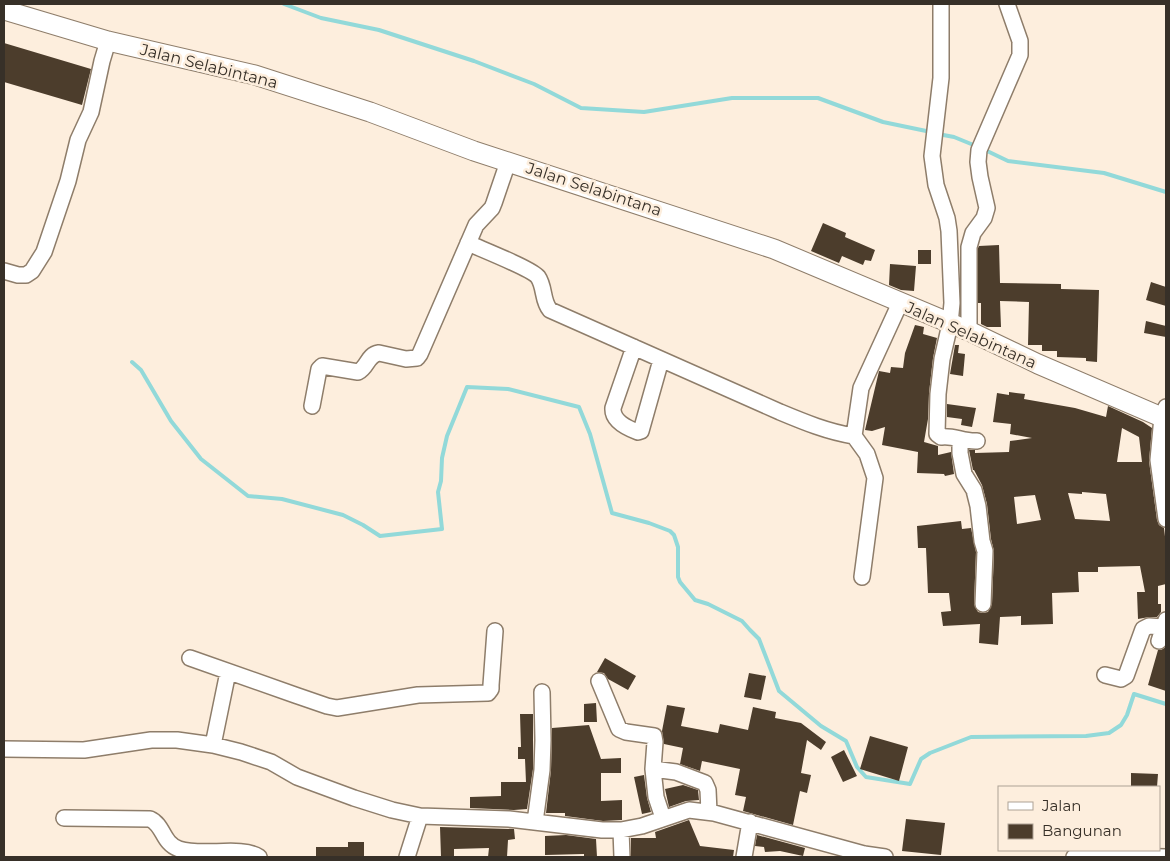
<svg xmlns="http://www.w3.org/2000/svg" width="1170" height="861" font-family="Montserrat,sans-serif">
  <style>
    .lines { fill: none; stroke-linecap: round; stroke-linejoin: round }
    .stream { stroke: #92d9d9; stroke-width: 4 }
    .building { fill: #4c3d2c; fill-rule: evenodd }
    .minor-casing { stroke: #8e7d6a; stroke-width: 18 }
    .tertiary-casing { stroke: #8e7d6a; stroke-width: 21 }
    .minor { stroke: #fff; stroke-width: 15 }
    .tertiary { stroke: #fff; stroke-width: 19 }
    .labels { text-anchor: middle; dominant-baseline: central; stroke-width: 5; stroke-linejoin: round; paint-order: stroke }
    .street-label { font-size: 16px; fill: #373028; stroke: #fdeedd }
  </style>
  <rect width="100%" height="100%" fill="#fdeedd"/>
  <g class="lines">
    <path class="stream" d="M284 4 321 18 379 30 474 61 534 84 581 108 644 112 732 98H818L883 122 931 132
      M938 134 954 137 976 146
      M983 149 1008 161 1104 173 1166 192
      M132 362 141 370 171 421 201 459 248 496 282 499 343 515 363 525 380 536 442 529 438 492 441 481 442 458 447 436 467 387 508 389 579 407 590 434 612 513 649 523 670 531 674 535 678 547V577L680 582 695 600 708 604 742 621 750 630 759 639 779 691 821 726 846 741 857 767 866 777 910 784 921 759 930 753 971 737 1086 736 1109 733 1121 725 1127 715 1134 694 1166 704"/>
  </g>
  <path class="building" d="M4 43 91 69 82 105 4 82Z
    M823 223 846 233 845 237 875 250 871 261 865 260 863 265 842 256 839 263 811 251Z
    M999 245 1000 283 1061 284V289L1099 290 1097 362 1086 361V358L1057 357V351H1042V345H1028L1029 302 1000 301 1001 327H987L981 324V303H978V248L979 246Z
    M918 250H931V264H918Z
    M890 264 916 266 914 291 901 290 889 285Z
    M1151 282 1166 287V306L1146 300Z
    M1146 321 1166 326V337L1144 333Z
    M915 325 924 327 923 334 937 338 933 358 929 393 928 419 924 442 938 446V455L951 452 954 474 945 476 944 474 917 473 918 452 882 445 885 427 872 431 865 430 879 371 890 373 891 367 903 368 905 353Z
    M955 345H959L958 353 965 354 963 376 950 374Z
    M1009 392 1025 394 1024 399 1075 408 1106 417 1108 406 1143 422 1152 428 1149 461 1157 520 1159 525 1164 528 1166 545V584L1158 586V604H1161V612L1157 617H1149L1138 619 1137 592H1145L1140 566 1098 567V572H1078L1079 592 1052 593 1053 624 1021 625V616L1000 617 998 645 979 643 980 624 943 626 941 612 951 611 949 593H928L926 548H918L917 526 961 521 962 529 971 528 976 552 974 604 978 612 983 613 988 612 992 604 994 551 991 539 987 504 982 485 974 470H973L969 450H975V453L1009 452 1010 441 1032 438 1010 434 1011 424 993 422 997 393 1009 395ZM1122 428 1139 437 1142 462H1117ZM1082 492 1106 494 1110 521 1075 519 1068 493 1082 494ZM1035 495 1041 520 1017 524 1014 497Z
    M947 404 976 408 972 427 961 425 962 419 947 417Z
    M1166 647V691L1148 685 1158 650H1161Z
    M605 658 636 676 628 690 608 679 604 673 597 672Z
    M749 673 766 676 761 700 744 697Z
    M596 703 597 722H584V704Z
    M667 705 685 708 681 726 718 733 720 724 748 730 753 707 776 712 775 718 801 723 826 742 821 750 807 740 801 773 811 775 807 793 800 791 793 825 743 811 746 797 735 795 740 769 702 761 700 771 680 764 683 748 664 744 662 731Z
    M520 714H533V769L527 809 514 810 470 808V797L501 796V782H526L525 759H518V747H521Z
    M589 725 601 759 621 758V773H601V801L622 800V820L603 821 565 816V813H546L551 770 552 728Z
    M870 736 908 747 899 781 860 769Z
    M844 750 857 776 843 782 831 757Z
    M1131 773 1158 774 1157 787H1131Z
    M644 775 647 798 651 812 642 814 634 777Z
    M683 785 698 790 699 800 686 801 669 807 665 789Z
    M906 819 945 823 941 855 902 851Z
    M689 820 700 846 734 850 733 857H631V838H656L655 832Z
    M440 827 514 829 515 839 508 840 507 857H488L489 848 454 849V856L441 857Z
    M757 835 805 848 803 856 780 851 765 852 764 847 755 846Z
    M545 836 566 835 596 839 597 857H584V854L545 855Z
    M348 842H364V857H316V847H348Z"/>
  <g class="lines">
    <defs>
      <path id="minor" d="M941 4V78L932 156 936 185 947 218 949 231 952 303 950 324 942 359 938 394 937 434 941 437C953 435 964 442 977 441
        M468 243C481 249 532 269 538 277 545 287 542 301 550 310L780 412C804 422 828 432 854 436
        M4 271 18 275H26L32 271 44 252 68 181 78 140 91 112 102 61 108 41
        M969 331V247L973 233 984 218 987 208 980 177 978 162 979 150 1020 55V41L1007 4
        M634 347 613 408C612 421 627 428 638 432L641 431 661 360
        M312 406 319 369 322 366 358 372C368 367 367 355 379 353L406 359 417 358 420 354 476 225 492 208 494 203 508 162
        M1166 407 1162 417 1158 460 1166 519
        M960 440V453L964 474 974 490 978 506 982 541 985 551 983 604
        M862 577 875 478 867 454 854 436 861 388 900 303
        M1159 641 1166 620
        M190 658 295 695 327 706 337 708 418 695 488 693 491 689V685L495 631
        M1105 675 1121 679 1126 676 1143 629 1149 626 1163 627
        M599 681 619 729 626 732 654 736 655 742 653 769 676 772 705 783 708 790 709 812
        M213 745 228 672
        M4 749 84 750 151 740H177L213 745 241 752 271 762 297 777 354 798 392 810 420 816 509 819 602 830H621L642 826 689 810 714 813 864 854 885 857
        M653 769 656 797 663 818
        M64 818 150 819C164 825 162 843 179 849 202 857 241 845 259 857
        M535 822 542 770 543 740 542 692
        M621 830 622 857
        M407 857 420 816
        M744 857 750 822
        M1074 857 1087 855 1166 857"/>
      <path id="tertiary" d="M4 10 108 41 255 75 370 112 474 151 774 249 969 331 1038 364 1166 419"/>
    </defs>
    <use href="#minor" class="minor-casing"/>
    <use href="#tertiary" class="tertiary-casing"/>
    <use href="#minor" class="minor"/>
    <use href="#tertiary" class="tertiary"/>
  </g>
  <g class="labels">
    <g class="street-label">
      <text transform="translate(209 66) rotate(14)">Jalan Selabintana</text>
      <text transform="translate(594 189) rotate(18)">Jalan Selabintana</text>
      <text transform="translate(971 335) rotate(24)">Jalan Selabintana</text>
    </g>
  </g>
  <rect width="1170" height="861" fill="none" stroke="#373028" stroke-width="10"/>
  <rect x="998" y="786" width="162" height="65" fill="#fdeedd" stroke="#aea295"/>
  <rect x="1008" y="802" width="25" height="8" fill="#ffffff" stroke="#aea295"/>
  <text x="1042" y="811" font-size="15" fill="#373028">Jalan</text>
  <rect x="1008" y="824" width="25" height="15" fill="#4c3d2c" stroke="#aea295"/>
  <text x="1042" y="836" font-size="15" fill="#373028">Bangunan</text>
</svg>
